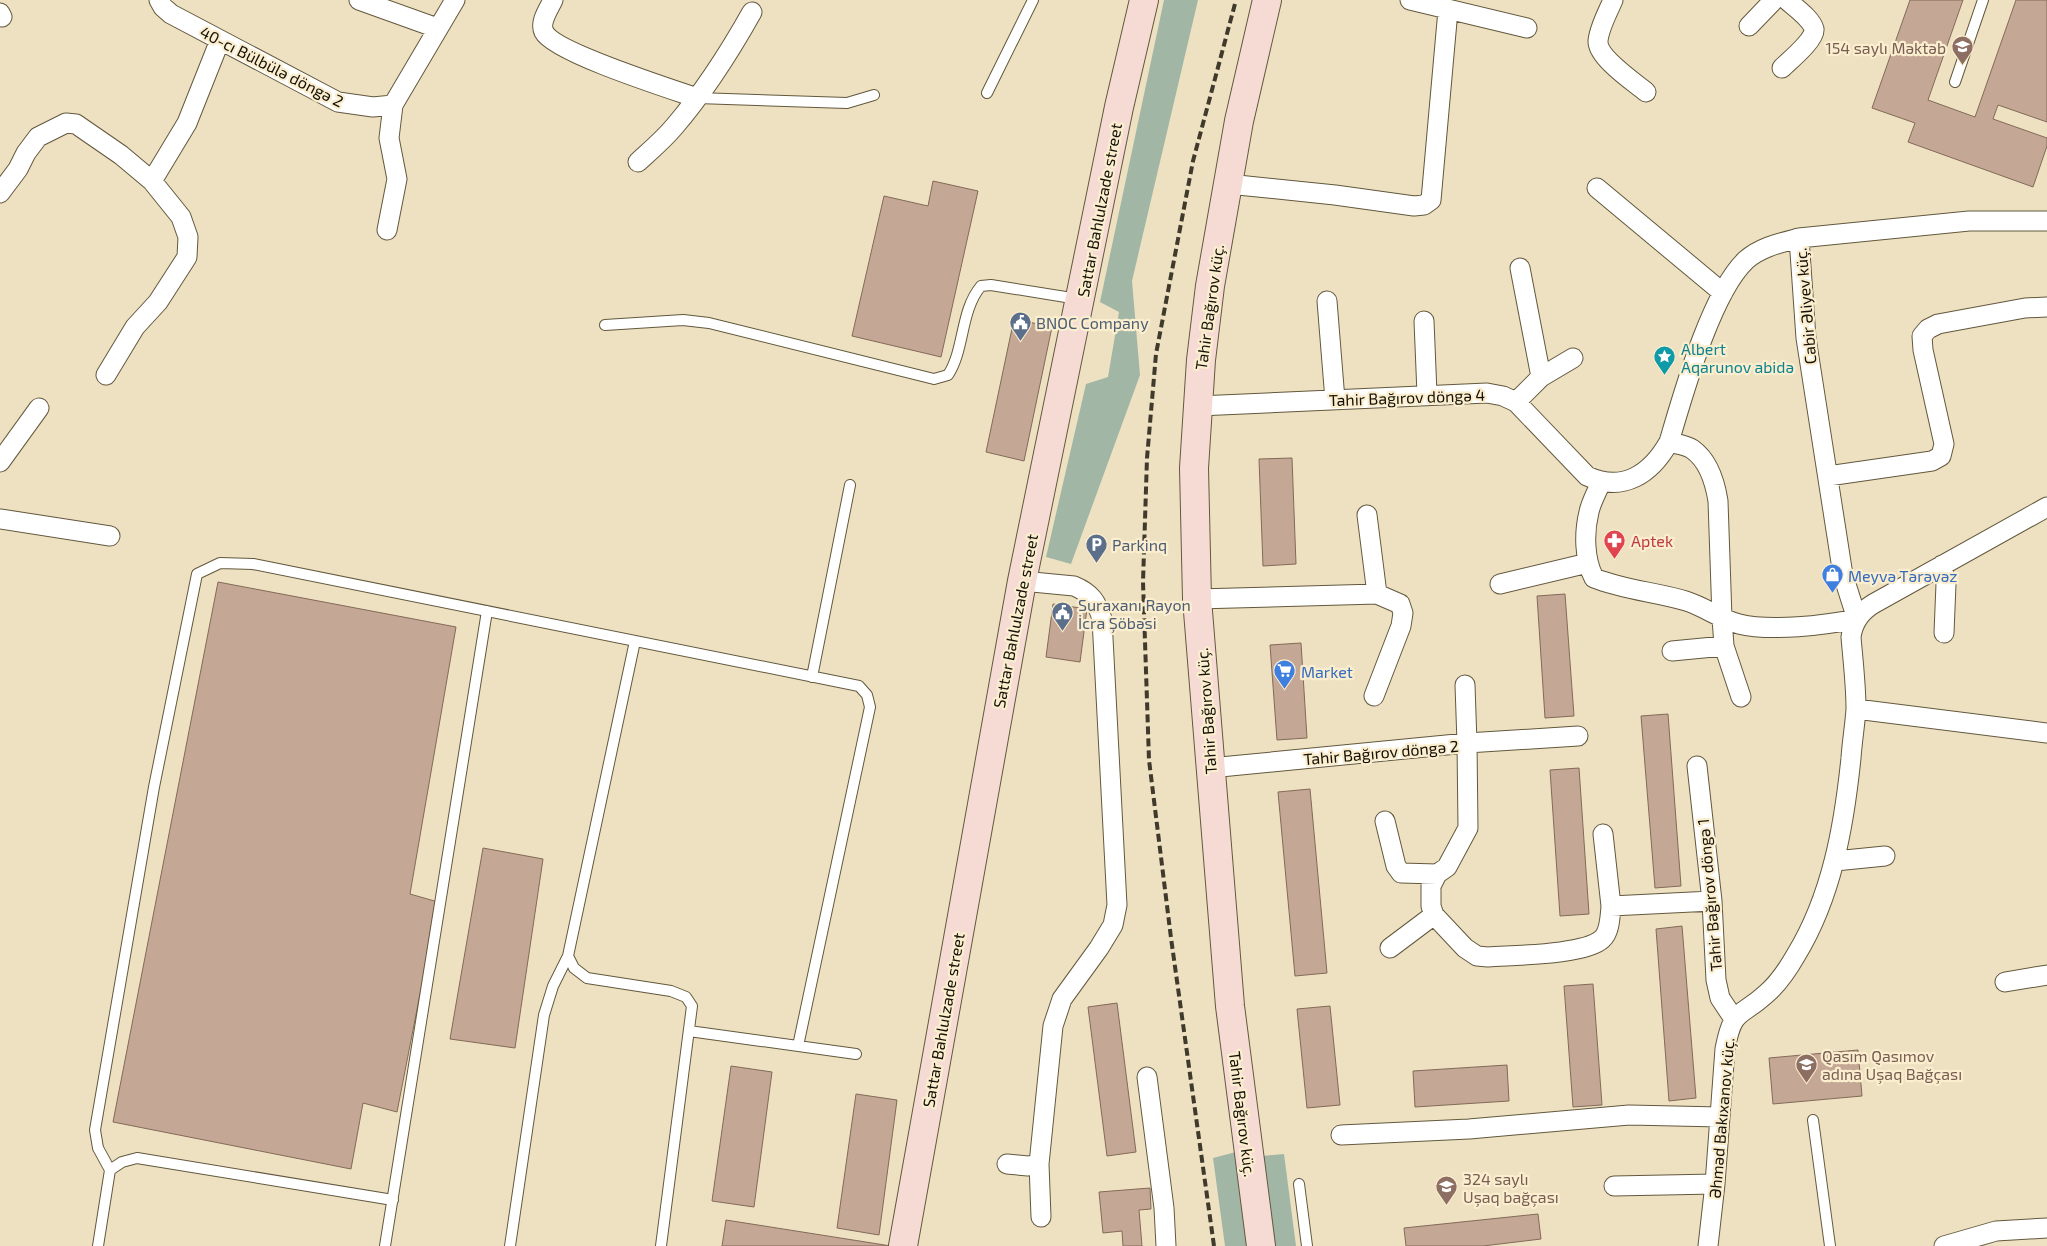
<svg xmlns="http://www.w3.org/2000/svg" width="2047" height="1246" font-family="'Exo 2',sans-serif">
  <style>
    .green { fill: #a2b6a6 }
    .building { fill: #c4a794; stroke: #836a58 }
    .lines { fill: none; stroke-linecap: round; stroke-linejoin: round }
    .lane-casing { stroke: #63583d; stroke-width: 12 }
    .street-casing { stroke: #63583d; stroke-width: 21 }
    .secondary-casing { stroke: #63583d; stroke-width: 30 }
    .lane { stroke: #fff; stroke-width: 10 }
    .street { stroke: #fff; stroke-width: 19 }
    .secondary { stroke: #f5dbd4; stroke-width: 28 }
    .rail { stroke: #403a2c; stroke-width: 4; stroke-dasharray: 8 4; stroke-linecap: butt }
    .labels { text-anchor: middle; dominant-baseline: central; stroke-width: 4.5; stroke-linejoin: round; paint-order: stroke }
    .education-label { font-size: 16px; fill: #785e54; stroke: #fbeecf; text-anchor: start }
    .street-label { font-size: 16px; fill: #141006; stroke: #fbeecf }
    .service-label { font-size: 16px; fill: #4e5e75; stroke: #fbeecf; text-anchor: start }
    .culture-label { font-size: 16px; fill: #0d838f; stroke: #fbeecf; text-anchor: start }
    .health-label { font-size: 16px; fill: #be3a42; stroke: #fbeecf; text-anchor: start }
    .shop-label { font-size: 16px; fill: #366cbe; stroke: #fbeecf; text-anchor: start }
  </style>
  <rect width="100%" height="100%" fill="#ede1c2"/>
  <path class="green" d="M1164 0H1198L1132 281 1140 375 1071 564 1046 557 1086 384 1108 377 1119 312 1100 302Z
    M1236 1152 1249 1246H1225L1213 1158Z
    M1284 1154 1296 1246H1274L1262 1156Z"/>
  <path class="building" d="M1910 0H1963L1928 100 1975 117 2016 0H2047V122L1998 105 1993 119 2047 138V146L2033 187 1908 142 1915 123 1872 108Z
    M933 181 978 191 941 357 852 336 884 196 928 206Z
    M1014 319 1052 327 1024 461 986 452Z
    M1292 458 1296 564 1263 566 1259 459Z
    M218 582 456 627 410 894 438 902 397 1112 363 1103 351 1169 113 1122Z
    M1565 594 1574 716 1545 718 1537 596Z
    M1053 604 1087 609 1080 662 1046 657Z
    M1301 643 1307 738 1277 740 1270 645Z
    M1668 714 1681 886 1655 888 1641 716Z
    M1579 768 1589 914 1560 916 1550 770Z
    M1310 789 1327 973 1295 976 1278 792Z
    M483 848 543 859 515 1048 450 1039Z
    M1682 926 1696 1098 1669 1101 1656 929Z
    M1593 984 1602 1105 1573 1107 1564 986Z
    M1117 1003 1136 1152 1107 1156 1088 1007Z
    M1330 1006 1340 1105 1307 1108 1297 1009Z
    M1858 1050 1862 1096 1773 1104 1769 1058Z
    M1507 1065 1509 1101 1415 1107 1413 1071Z
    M731 1066 772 1072 754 1207 712 1201Z
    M856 1094 897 1100 879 1235 837 1228Z
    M1150 1188 1151 1209 1139 1210 1142 1246H1123L1122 1231 1103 1233 1099 1192Z
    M1538 1214 1541 1239 1483 1246H1406L1404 1228Z
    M726 1220 891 1246H722Z"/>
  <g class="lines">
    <defs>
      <path id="lane" d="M1955 82 1983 0
        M987 93 1033 0
        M697 98 847 103 874 95
        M605 325 683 320 709 323 934 379 948 375C965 349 960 311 981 286L991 285 1078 299
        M635 641 568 956 574 968 587 978 671 991 686 997 692 1006 661 1246
        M812 677 850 485
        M689 1031 856 1054
        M1813 1120 1830 1246
        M110 1170 122 1162 137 1158 393 1200
        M1299 1184 1307 1246
        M98 1246 110 1170 98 1148 95 1130 154 787 197 574 220 563 253 564 859 686 867 695 870 707 798 1046
        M385 1246 487 611
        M510 1246 544 1015 553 986 568 956"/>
      <path id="street" d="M159 0 163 7 171 14 338 102 373 107 393 105 455 0
        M359 0 437 28
        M553 0C549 9 539 22 544 32 554 52 671 89 697 98
        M1410 0 1527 28
        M1613 0C1608 12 1599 28 1598 41 1597 57 1634 82 1646 92
        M0 13 2 17
        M1749 26 1774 0
        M1782 68C1789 61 1816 39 1814 29 1811 18 1794 7 1787 0
        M638 162C650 151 663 140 674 127 704 92 729 53 752 12
        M152 181 187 123 220 40
        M1228 184 1335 195 1414 206 1424 205 1431 200 1448 10
        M1597 188 1723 293
        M0 193 18 169 26 153 38 137 66 123 76 124 121 155 152 181 181 217 188 237 187 257 158 302 135 327 106 375
        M387 230 397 179 389 138 393 105
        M1520 268 1541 377
        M1327 301 1335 400
        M1424 321 1427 394
        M1516 402 1541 377 1573 358
        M1198 406 1487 393 1503 396 1516 402 1587 476C1623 493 1651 474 1669 442 1683 395 1711 293 1746 260 1761 247 1780 243 1799 238
        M1669 442C1676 444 1686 445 1692 449 1708 460 1715 482 1718 501L1722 618 1724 646 1741 697
        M0 462 39 408
        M1828 476 1932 461 1941 456 1944 444 1923 350 1922 336 1928 329 1938 324 2025 308 2047 307
        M1601 482C1597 492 1591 502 1589 512 1584 532 1584 559 1594 578 1624 590 1656 592 1686 601 1705 607 1720 619 1739 624 1771 632 1825 625 1857 619L1843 575 1806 338 1799 238 1969 221H2047
        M1367 515 1377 594
        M0 519 110 536
        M1942 565 1946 584 1944 633
        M1022 581 1074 586C1091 593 1097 602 1102 619L1117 905 1113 925 1099 948 1062 999 1053 1026 1039 1164 1041 1217
        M1500 584 1588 563
        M1197 599 1377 594 1400 604 1403 613 1401 626 1374 696
        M1672 651 1724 646
        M1465 685 1467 743 1578 736
        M1856 709 2047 733
        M1697 766 1712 901 1716 980 1720 998 1734 1019
        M1210 768 1467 743 1468 828 1447 867 1437 874 1431 886V906L1434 915 1465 948 1477 956 1488 957C1514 955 1585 955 1602 939 1610 932 1610 917 1611 906L1712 901
        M1385 821 1396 866 1401 873 1437 874
        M1603 834 1611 906
        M1835 861 1885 856
        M1390 948 1434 915
        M2005 982 2047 975
        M1147 1077 1164 1208 1166 1246
        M1341 1135 1469 1129 1629 1115 1720 1117
        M1007 1164 1028 1166 1039 1164
        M1614 1186 1715 1184
        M1708 1246 1715 1184 1725 1049C1733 1007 1740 1018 1766 994 1779 983 1788 969 1796 955 1832 896 1844 826 1851 758 1852 742 1855 725 1856 709 1856 685 1853 661 1851 637 1853 622 1860 612 1873 604L2047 507
        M1944 1246 1996 1231 2047 1228"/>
      <path id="secondary" d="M903 1246 1022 581 1119 107 1144 0
        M1261 1246 1230 1006 1197 599 1194 468 1201 360 1210 286 1239 121 1267 0"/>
    </defs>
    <use href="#lane" class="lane-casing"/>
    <use href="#street" class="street-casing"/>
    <use href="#secondary" class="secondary-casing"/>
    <use href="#lane" class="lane"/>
    <use href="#street" class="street"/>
    <use href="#secondary" class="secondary"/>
    <path class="rail" d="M1214 1246 1171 938 1149 760 1143 582 1147 458 1156 354 1193 161 1236 0"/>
  </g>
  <defs>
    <symbol id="school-pin" viewBox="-11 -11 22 30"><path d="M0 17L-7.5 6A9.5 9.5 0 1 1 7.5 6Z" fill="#8d6e63" stroke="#fbeecf"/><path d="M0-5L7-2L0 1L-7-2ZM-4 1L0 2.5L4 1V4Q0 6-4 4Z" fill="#fff"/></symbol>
    <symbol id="civic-pin" viewBox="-11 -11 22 30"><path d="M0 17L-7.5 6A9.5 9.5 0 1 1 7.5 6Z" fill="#5c6f8a" stroke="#fbeecf"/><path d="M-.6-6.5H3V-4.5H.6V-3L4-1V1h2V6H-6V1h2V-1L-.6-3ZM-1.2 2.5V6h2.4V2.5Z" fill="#fff"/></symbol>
    <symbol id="sight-pin" viewBox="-11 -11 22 30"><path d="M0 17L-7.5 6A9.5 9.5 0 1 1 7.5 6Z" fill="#0f9aa8" stroke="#fbeecf"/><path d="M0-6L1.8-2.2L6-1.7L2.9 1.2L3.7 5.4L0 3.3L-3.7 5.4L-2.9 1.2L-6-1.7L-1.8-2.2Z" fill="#fff"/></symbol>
    <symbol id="pharmacy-pin" viewBox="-11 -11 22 30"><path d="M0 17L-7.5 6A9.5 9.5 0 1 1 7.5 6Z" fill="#e0444e" stroke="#fbeecf"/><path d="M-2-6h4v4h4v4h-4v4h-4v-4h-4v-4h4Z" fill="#fff"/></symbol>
    <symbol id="parking-pin" viewBox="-11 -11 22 30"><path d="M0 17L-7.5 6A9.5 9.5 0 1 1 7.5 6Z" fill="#5c6f8a" stroke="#fbeecf"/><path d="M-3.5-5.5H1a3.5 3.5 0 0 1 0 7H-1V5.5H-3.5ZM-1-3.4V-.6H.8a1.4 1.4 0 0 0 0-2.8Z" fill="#fff"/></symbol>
    <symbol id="shop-pin" viewBox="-11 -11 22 30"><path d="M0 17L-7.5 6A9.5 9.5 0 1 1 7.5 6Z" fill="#3f7fe0" stroke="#fbeecf"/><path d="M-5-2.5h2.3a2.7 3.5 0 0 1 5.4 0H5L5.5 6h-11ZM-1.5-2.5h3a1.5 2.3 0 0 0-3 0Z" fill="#fff"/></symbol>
    <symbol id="supermarket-pin" viewBox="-11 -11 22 30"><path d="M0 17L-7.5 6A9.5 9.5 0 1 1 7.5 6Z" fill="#3f7fe0" stroke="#fbeecf"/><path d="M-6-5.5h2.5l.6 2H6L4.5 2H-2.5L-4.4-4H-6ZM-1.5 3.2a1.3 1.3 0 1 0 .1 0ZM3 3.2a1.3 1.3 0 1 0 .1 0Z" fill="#fff"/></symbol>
  </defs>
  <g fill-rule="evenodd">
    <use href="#school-pin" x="1950" y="34" width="25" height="34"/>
    <use href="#civic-pin" x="1008" y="310" width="25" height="34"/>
    <use href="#sight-pin" x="1652" y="344" width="25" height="34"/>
    <use href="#pharmacy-pin" x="1602" y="528" width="25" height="34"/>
    <use href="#parking-pin" x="1084" y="532" width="25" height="34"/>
    <use href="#shop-pin" x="1820" y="562" width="25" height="34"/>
    <use href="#civic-pin" x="1050" y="600" width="25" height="34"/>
    <use href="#supermarket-pin" x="1272" y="658" width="25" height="34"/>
    <use href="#school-pin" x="1794" y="1052" width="25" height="34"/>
    <use href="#school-pin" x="1434" y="1174" width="25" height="34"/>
  </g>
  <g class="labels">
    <g class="education-label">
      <text x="1946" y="47" text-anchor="end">154 saylı Məktəb</text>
      <text x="1822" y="1055">Qasım Qasımov<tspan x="1822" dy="18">adına Uşaq Bağçası</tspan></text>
      <text x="1463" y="1178">324 saylı<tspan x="1463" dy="18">Uşaq bağçası</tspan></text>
    </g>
    <g class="street-label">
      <text transform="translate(272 66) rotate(27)">40-cı Bülbülə döngə 2</text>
      <text transform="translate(1099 210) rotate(-79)">Sattar Bahlulzade street</text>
      <text transform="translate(1805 306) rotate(-95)">Cabir Əliyev küç.</text>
      <text transform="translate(1209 307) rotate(-82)">Tahir Bağırov küç.</text>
      <text transform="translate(1407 397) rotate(-2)">Tahir Bağırov döngə 4</text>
      <text transform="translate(1015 621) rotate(-79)">Sattar Bahlulzade street</text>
      <text transform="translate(1206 711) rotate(-94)">Tahir Bağırov küç.</text>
      <text transform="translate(1381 752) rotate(-5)">Tahir Bağırov döngə 2</text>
      <text transform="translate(1709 895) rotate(-95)">Tahir Bağırov döngə 1</text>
      <text transform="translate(943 1020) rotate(-80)">Sattar Bahlulzade street</text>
      <text transform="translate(1243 1114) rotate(83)">Tahir Bağırov küç.</text>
      <text transform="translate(1721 1118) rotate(-85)">Əhməd Bakıxanov küç.</text>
    </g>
    <g class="service-label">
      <text x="1036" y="322">BNOC Company</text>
      <text x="1112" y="544">Parkinq</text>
      <text x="1078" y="604">Suraxanı Rayon<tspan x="1078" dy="18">İcra Şöbəsi</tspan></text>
    </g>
    <g class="culture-label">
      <text x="1681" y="348">Albert<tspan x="1681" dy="18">Aqarunov abidə</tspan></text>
    </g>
    <g class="health-label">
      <text x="1631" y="540">Aptek</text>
    </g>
    <g class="shop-label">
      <text x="1848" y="575">Meyvə Tərəvəz</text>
      <text x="1301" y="671">Market</text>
    </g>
  </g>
</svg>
